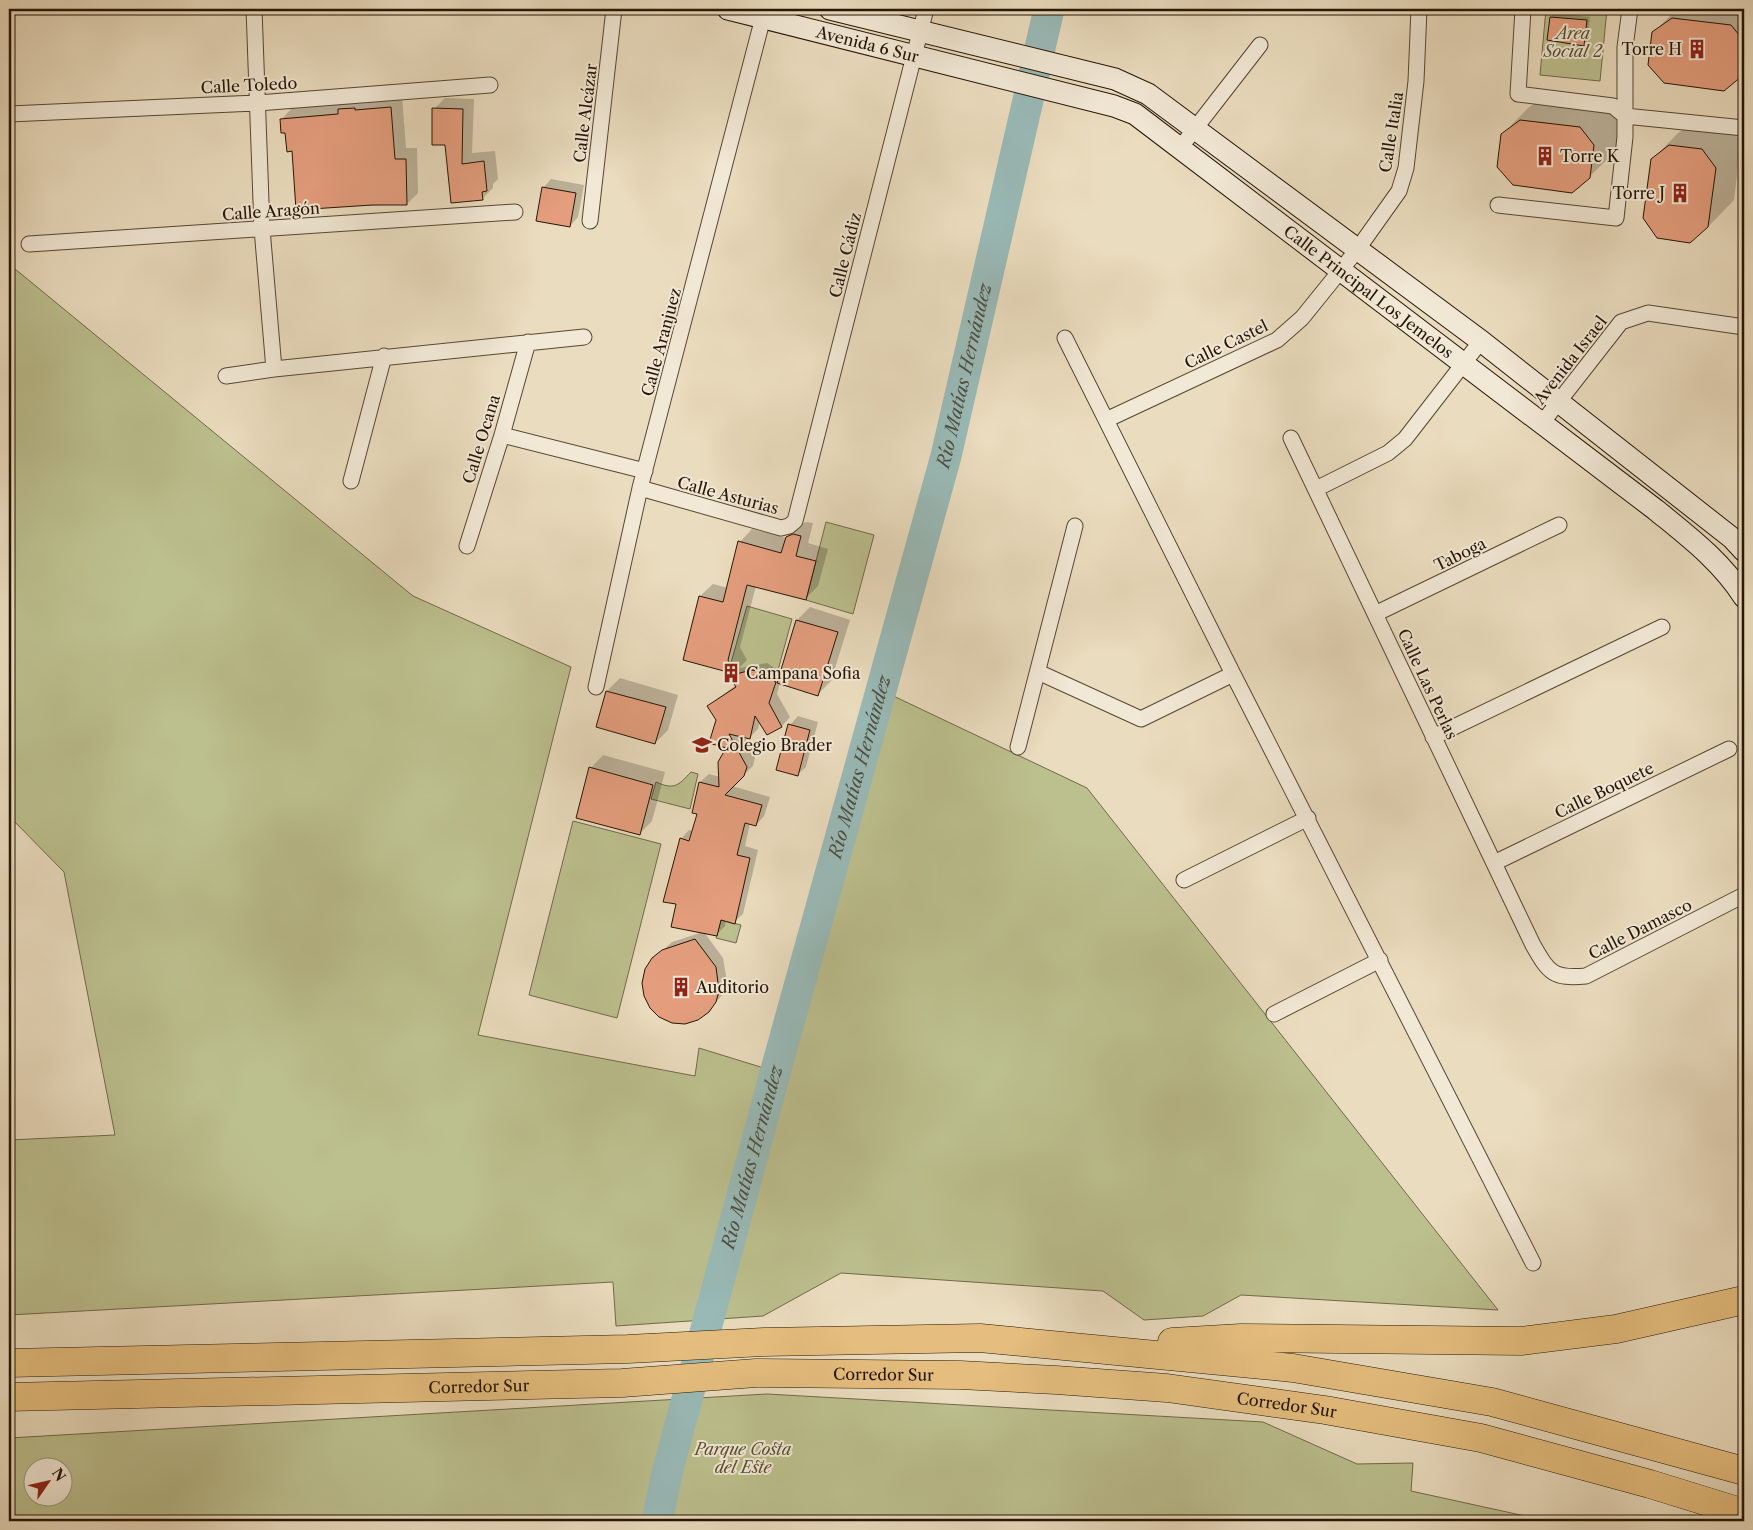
<svg xmlns="http://www.w3.org/2000/svg" width="1753" height="1530" font-family="'Libre Caslon Text',serif">
  <style>
    .green { fill: #bcbf8e; stroke: #706a49; fill-rule: evenodd }
    .shadow { fill: #0003 }
    .lines { fill: none; stroke-linecap: round; stroke-linejoin: round }
    .river { stroke: #99bab7; stroke-width: 31 }
    .building { fill: #e49e7d; stroke: #251504 }
    .street-casing { stroke: #564732; stroke-width: 17 }
    .secondary-casing { stroke: #251504; stroke-width: 23 }
    .highway-casing { stroke: #251504; stroke-width: 29 }
    .street { stroke: #f1e8d5; stroke-width: 15 }
    .secondary { stroke: #f1e8d5; stroke-width: 21 }
    .highway { stroke: #e5be7f; stroke-width: 28 }
    .labels { text-anchor: middle; dominant-baseline: central; stroke-width: 4; stroke-linejoin: round; paint-order: stroke }
    .park-label { font-size: 16px; font-style: italic; fill: #5a5034; stroke: #f1e8d5 }
    .street-label { font-size: 16px; fill: #251504; stroke: #f1e8d5 }
    .poi-label { font-size: 16px; fill: #251504; stroke: #f1e8d5; text-anchor: start }
    .water-label { font-size: 18px; font-style: italic; fill: #4e4f43; stroke: #f1e8d5 }
  </style>
  <rect width="100%" height="100%" fill="#eadcbe"/>
  <filter id="stains"><feTurbulence type="fractalNoise" baseFrequency=".004" numOctaves="4"/><feColorMatrix values="0 0 0 0 .2 0 0 0 0 .09 0 0 0 0 .02 0 0 0 .5 -.17"/></filter>
  <radialGradient id="worn" r=".72"><stop offset=".6" stop-color="#630" stop-opacity="0"/><stop offset="1" stop-color="#630" stop-opacity=".3"/></radialGradient>
  <path class="green" d="M1546 9H1607L1600 81 1540 75Z
    M9 264 413 596 571 667 478 1035 695 1076 699 1048 780 1073 885 692 1087 788 1498 1310 1241 1295 1203 1316 1144 1320 1103 1291 841 1273 763 1316 616 1326 613 1282 9 1315V1140L115 1135 64 872 9 816Z
    M826 522 874 535 853 614 806 600Z
    M747 606 792 619 775 681 758 671 742 674 729 670Z
    M691 772 698 774 690 809 651 799 656 782C674 790 678 786 691 772Z
    M573 821 661 844 617 1018 529 995Z
    M721 920 741 925 736 943 716 938Z
    M767 1394 1263 1422 1357 1464 1413 1463 1411 1491 1548 1521H9V1438ZM32 1468H62V1498H32Z"/>
  <path class="shadow" d="M1677 9H1744V72L1741 75 1653 33Z
    M1555 13 1590 17 1587 41 1584 45 1551 17Z
    M1547 95 1605 101 1619 119 1616 151 1589 177 1502 135 1528 108Z
    M402 96 406 148H417L418 193 407 204 298 209 294 150 281 120 292 108Z
    M445 98 474 99 472 153 495 151 498 179 493 184V188L482 199 446 144 434 109Z
    M1696 120 1728 124 1741 142 1734 200 1708 227 1652 160 1678 133Z
    M551 179 584 185 578 217 570 226 543 188Z
    M807 522 813 523 808 543 828 549 818 586 805 599 756 586 740 647 747 660 739 668 767 663 781 672 797 620 810 607 850 620 831 681 818 694 780 683 777 694 790 717 782 726 768 734 760 721 758 729 750 737 744 736 755 757 753 766 732 786 770 797 764 816 756 825 750 823 745 846 758 850 743 914 734 922 726 920 725 926 716 935 704 932 723 958 727 981 724 993 708 1011 653 959 672 942 703 932 678 903 681 839 689 830 693 831 698 813 693 812 700 782 709 774 720 777 728 747 717 720 708 706 736 685 731 677 735 672 684 659 700 596 713 584 728 588 740 542 752 529 786 538 800 524Z
    M620 678 678 695 668 730 655 743 607 691Z
    M798 716 818 722 806 767 797 775 790 725Z
    M603 755 665 772 652 821 639 834 591 768Z"/>
  <g class="lines">
    <path class="river" id="s1" d="M657 1521 667 1473 777 1066 946 456 1049 9"/>
  </g>
  <path class="building" d="M1550 17 1587 20 1584 46 1547 40Z
    M1672 18 1731 25 1744 41 1742 76 1724 91 1664 83 1648 65 1652 32Z
    M391 107 395 159H406L407 205H372L296 210 292 151 287 152 285 133H281L280 119 338 114V109L355 108V110Z
    M432 108 463 109 462 164 484 161 487 191 482 192 483 200 451 203 445 145H432Z
    M1520 120 1580 127 1594 145 1590 178 1572 193 1513 185 1497 167 1501 134Z
    M1669 145 1702 149 1716 168 1708 227 1690 243 1657 238 1643 218 1651 159Z
    M542 187 576 193 570 227 536 221Z
    M793 534 801 536 796 556 816 561 806 600 747 585 728 660 735 674 683 660 699 596 723 602 738 541 781 553 786 537Z
    M796 620 838 632 818 696 777 683Z
    M751 670 758 671 776 682 769 703 782 727 767 735 755 716 750 739 729 734 747 767 744 776 725 795 762 805 756 826 745 823 737 855 750 858 735 924 721 920 717 936 671 927 676 904 663 902 680 838 689 841 697 814 692 813 699 782 719 787 718 762 726 748 709 743 716 720 707 706 736 687 729 676Z
    M606 691 666 707 655 744 596 727Z
    M788 724 810 730 798 776 776 770Z
    M589 767 653 785 640 835 576 818Z
    M695 939 716 967 719 991 716 1002 709 1012 698 1020 685 1024 672 1023 659 1017 650 1008 644 996 642 983 645 969 652 958 662 950Z"/>
  <g class="lines">
    <defs>
      <path id="street" d="M254 9 262 229 274 369
        M1523 9 1518 94 1613 106 1625 116 1744 128
        M9 114 258 103 490 85
        M1180 148 1260 45
        M1498 205 1616 218 1625 137V47L1630 9
        M590 221 614 9
        M29 244 515 212
        M1065 338 1233 674 1533 1263
        M226 376 274 369 584 337
        M1106 420 1277 340 1302 318 1357 250 1399 191 1406 168 1416 81 1419 9
        M1542 423 1621 322 1648 313 1744 327
        M502 435 645 471
        M1291 438 1533 945C1549 973 1553 979 1586 976L1744 895
        M351 481 384 356
        M640 488 781 528 789 526 795 521 926 9
        M1316 489 1388 453 1405 439 1481 341
        M467 546 502 435 528 342
        M1375 614 1559 525
        M1038 672 1141 719 1233 674
        M596 687 640 488 765 10
        M1433 737 1662 627
        M1018 747 1075 526
        M1494 863 1729 749
        M1184 880 1308 818
        M1274 1014 1380 960"/>
      <g id="secondary">
        <path id="s2" d="M728 9 1114 106 1135 114 1656 510C1689 537 1721 561 1744 597"/>
        <path d="M830 9 1115 79 1148 94 1481 341 1732 538 1744 551"/>
      </g>
      <g id="highway">
        <path d="M1172 1342 1241 1338 1521 1341 1616 1329 1744 1300"/>
        <path d="M9 1363 628 1349 764 1342 980 1338 1293 1368 1492 1402 1744 1471"/>
        <path id="s3" d="M9 1397 622 1383 756 1373 960 1375 1056 1380 1167 1388 1325 1410 1481 1438 1650 1484 1744 1513"/>
      </g>
    </defs>
    <use href="#street" class="street-casing"/>
    <use href="#secondary" class="secondary-casing"/>
    <use href="#highway" class="highway-casing"/>
    <use href="#street" class="street"/>
    <use href="#secondary" class="secondary"/>
    <use href="#highway" class="highway"/>
  </g>
  <defs>
    <symbol id="building-bare" viewBox="-9 -9 18 18"><path d="M-4-6H4V6H1V3H-1V6H-4ZM-2.5-4.3h1.7v1.8h-1.7ZM.8-4.3h1.7v1.8H.8ZM-2.5-1h1.7V.8h-1.7ZM.8-1h1.7V.8H.8Z" fill="#8f2418" stroke="#f1e8d5" stroke-width="2.5" paint-order="stroke"/></symbol>
    <symbol id="school-bare" viewBox="-9 -9 18 18"><path d="M0-5L7-2L0 1L-7-2ZM-4 1L0 2.5L4 1V4Q0 6-4 4Z" fill="#8f2418" stroke="#f1e8d5" stroke-width="2.5" paint-order="stroke"/></symbol>
  </defs>
  <g fill-rule="evenodd">
    <use href="#building-bare" x="1683" y="35" width="28" height="28"/>
    <use href="#building-bare" x="1531" y="142" width="28" height="28"/>
    <use href="#building-bare" x="1666" y="179" width="28" height="28"/>
    <use href="#building-bare" x="717" y="659" width="28" height="28"/>
    <use href="#school-bare" x="688" y="731" width="28" height="28"/>
    <use href="#building-bare" x="667" y="973" width="28" height="28"/>
  </g>
  <g class="labels">
    <g class="park-label">
      <text x="1573" y="33">Area<tspan x="1573" dy="18">Social 2</tspan></text>
      <text x="743" y="1449">Parque Costa<tspan x="743" dy="18">del Este</tspan></text>
    </g>
    <g class="street-label">
      <text stroke="none"><textPath href="#s2" startOffset="144">Avenida 6 Sur</textPath></text>
      <text transform="translate(249 85) rotate(-3)">Calle Toledo</text>
      <text transform="translate(585 113) rotate(-83)">Calle Alcázar</text>
      <text transform="translate(1391 132) rotate(-81)">Calle Italia</text>
      <text transform="translate(271 211) rotate(-4)">Calle Aragón</text>
      <text transform="translate(845 255) rotate(-76)">Calle Cádiz</text>
      <text stroke="none"><textPath href="#s2" startOffset="714">Calle Principal Los Jemelos</textPath></text>
      <text transform="translate(661 342) rotate(-75)">Calle Aranjuez</text>
      <text transform="translate(1226 344) rotate(-26)">Calle Castel</text>
      <text transform="translate(1570 360) rotate(-52)">Avenida Israel</text>
      <text transform="translate(481 439) rotate(-73)">Calle Ocana</text>
      <text transform="translate(728 495) rotate(15)">Calle Asturias</text>
      <text transform="translate(1460 554) rotate(-26)">Taboga</text>
      <text transform="translate(1428 684) rotate(65)">Calle Las Perlas</text>
      <text transform="translate(1604 790) rotate(-26)">Calle Boquete</text>
      <text transform="translate(1640 929) rotate(-27)">Calle Damasco</text>
      <text stroke="none"><textPath href="#s3" startOffset="875">Corredor Sur</textPath></text>
      <text stroke="none"><textPath href="#s3" startOffset="470">Corredor Sur</textPath></text>
      <text stroke="none"><textPath href="#s3" startOffset="1280">Corredor Sur</textPath></text>
    </g>
    <g class="poi-label">
      <text x="1682" y="49" text-anchor="end">Torre H</text>
      <text x="1560" y="156">Torre K</text>
      <text x="1665" y="193" text-anchor="end">Torre J</text>
      <text x="746" y="673">Campana Sofia</text>
      <text x="717" y="745">Colegio Brader</text>
      <text x="696" y="987">Auditorio</text>
    </g>
    <g class="water-label">
      <text stroke="none"><textPath href="#s1" startOffset="1186">Río Matías Hernández</textPath></text>
      <text stroke="none"><textPath href="#s1" startOffset="781">Río Matías Hernández</textPath></text>
      <text stroke="none"><textPath href="#s1" startOffset="376">Río Matías Hernández</textPath></text>
    </g>
  </g>
  <rect width="1753" height="1530" fill="none" stroke="#eadcbe" stroke-width="30"/>
  <rect x="10" y="10" width="1733" height="1510" fill="none" stroke="#251504" stroke-width="2.5"/>
  <rect x="15" y="15" width="1723" height="1500" fill="none" stroke="#251504"/>
  <g transform="translate(48 1482) rotate(56)"><circle r="24" fill="#f1e8d5" stroke="#9f9481"/>
  <path d="M0-4L9 19L0 12L-9 19Z" fill="#8f2418"/>
  <text y="-8" font-size="14" font-weight="bold" text-anchor="middle" fill="#251504">N</text>
  </g>
  <rect width="100%" height="100%" filter="url(#stains)"/>
  <rect width="100%" height="100%" fill="url(#worn)"/>
</svg>
